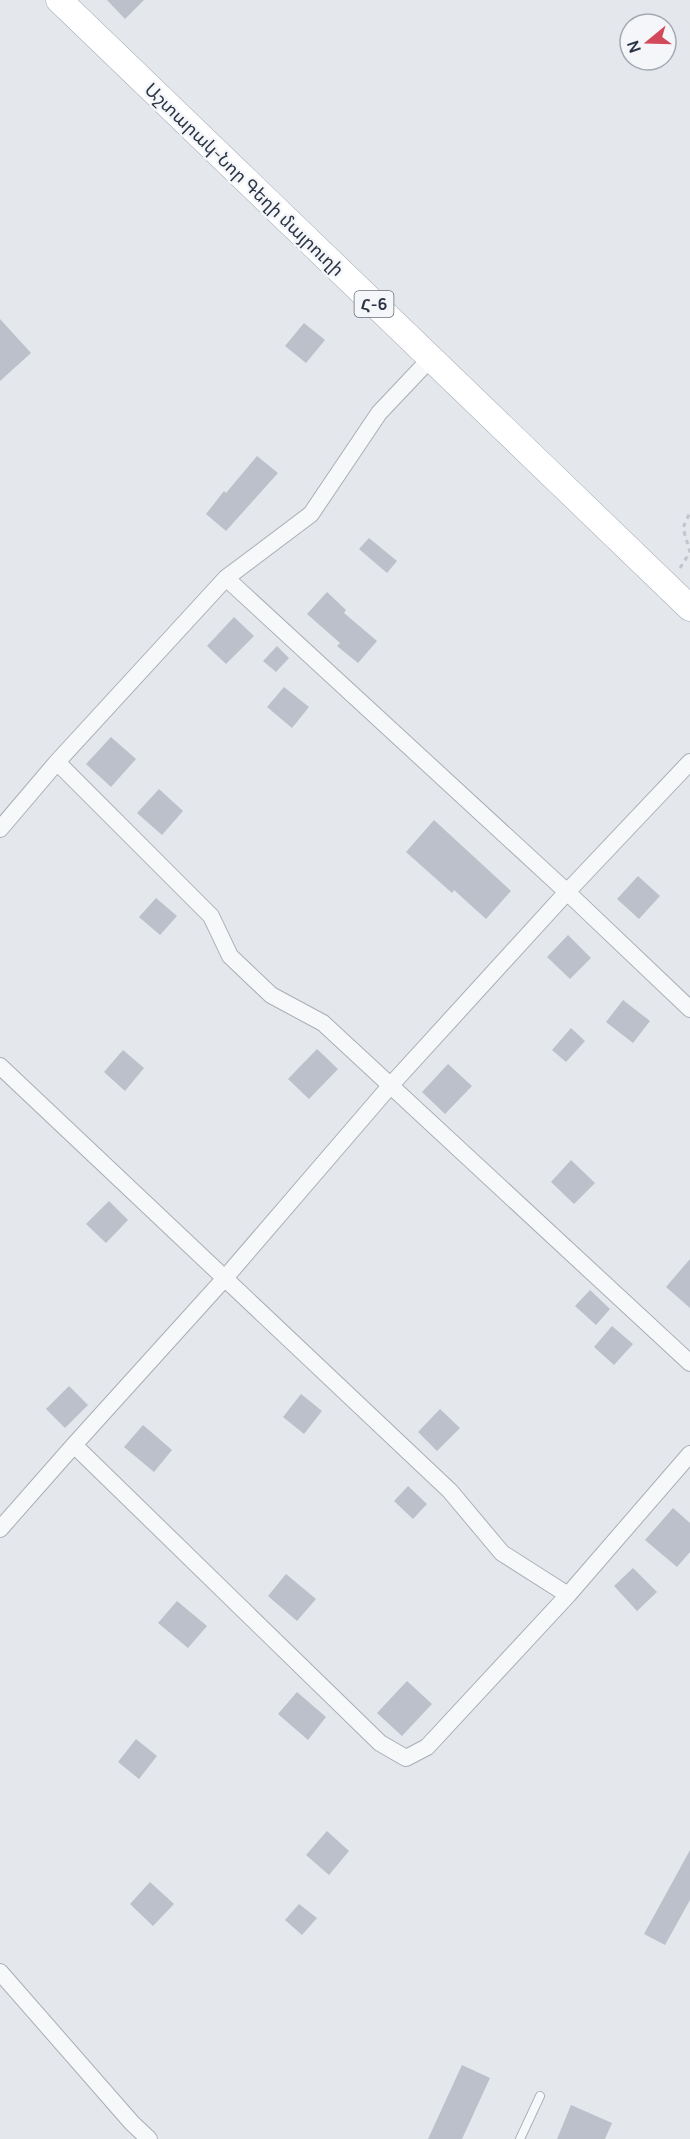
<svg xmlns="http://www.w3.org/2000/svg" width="690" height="2139" font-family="Manrope,'Noto Sans Armenian',sans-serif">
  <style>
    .building { fill: #bbc0ca }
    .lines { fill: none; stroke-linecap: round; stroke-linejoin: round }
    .lane-casing { stroke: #a9aeb7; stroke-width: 10 }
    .street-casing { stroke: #a9aeb7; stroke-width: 18 }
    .primary-casing { stroke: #a3abb8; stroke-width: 27 }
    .path { stroke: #c2c5cb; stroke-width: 3; stroke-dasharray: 4.5 4.5; stroke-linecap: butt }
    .lane { stroke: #f7f8fa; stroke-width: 8 }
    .street { stroke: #f7f8fa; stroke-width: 16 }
    .primary { stroke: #fff; stroke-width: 26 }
    .labels { text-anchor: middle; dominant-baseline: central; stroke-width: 5; stroke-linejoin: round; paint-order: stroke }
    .shield { fill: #f4f6f9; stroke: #676e7b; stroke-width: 1.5 }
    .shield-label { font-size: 16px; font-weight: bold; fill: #2b3445 }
    .street-label { font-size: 18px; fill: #2b3445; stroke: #f4f6f9 }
  </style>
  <rect width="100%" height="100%" fill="#e4e7ec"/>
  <path class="building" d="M107 0H144L125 19Z
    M0 319 31 353 0 381Z
    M304 323 325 340 306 363 285 346Z
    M257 456 278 473 226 531 206 514 224 491 226 493Z
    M369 538 397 561 387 573 359 549Z
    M327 592 346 610 344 613 377 641 358 663 337 646 340 643 307 614Z
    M234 617 254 636 226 664 207 646Z
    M277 646 289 658 276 672 263 661Z
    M284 687 309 707 292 728 267 707Z
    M111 737 136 759 111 787 86 764Z
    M159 789 183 811 162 835 137 813Z
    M434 820 511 891 486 919 454 890 452 893 406 852Z
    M638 876 660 896 639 919 617 899Z
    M156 898 177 916 160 935 139 917Z
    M568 935 591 958 570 979 547 957Z
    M623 1000 650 1021 633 1043 606 1022Z
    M571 1028 585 1041 566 1062 552 1050Z
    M317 1049 338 1069 309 1099 288 1079Z
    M123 1050 144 1068 125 1091 104 1072Z
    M448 1064 472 1086 445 1114 422 1092Z
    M571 1160 595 1183 574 1204 551 1182Z
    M109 1201 128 1220 106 1243 86 1224Z
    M690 1259V1308L666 1287Z
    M590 1290 610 1309 596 1325 575 1306Z
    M612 1326 633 1344 614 1365 594 1347Z
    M69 1386 88 1405 65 1428 46 1409Z
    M301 1394 322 1411 304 1434 283 1417Z
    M440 1409 460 1428 437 1451 418 1432Z
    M143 1425 172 1450 154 1472 124 1447Z
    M408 1486 427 1504 413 1519 394 1501Z
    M673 1508 690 1523V1552L677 1567 645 1540Z
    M633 1568 657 1592 637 1611 614 1586Z
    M286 1574 316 1599 297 1621 268 1596Z
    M177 1601 207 1626 188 1648 158 1623Z
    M407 1681 432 1704 402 1736 377 1713Z
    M297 1692 326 1717 308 1740 278 1714Z
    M136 1739 157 1756 139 1779 118 1762Z
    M327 1831 349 1851 329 1875 306 1855Z
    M690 1850V1900L665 1945 644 1934Z
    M150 1882 174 1904 153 1926 130 1904Z
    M299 1904 317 1918 302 1935 285 1920Z
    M462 2065 490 2078 462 2139H428Z
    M571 2105 612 2123 605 2139H557Z"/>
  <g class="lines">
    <defs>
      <path id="lane" d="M520 2139 540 2096"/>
      <path id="street" d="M226 578 567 892 690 1009
        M57 762 211 916 230 956 271 995 323 1023 690 1363
        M0 829 57 762 226 578 311 514 379 413 431 358
        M0 1066 450 1491 502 1553 568 1595
        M74 1445 380 1743 406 1758 427 1747 568 1595 690 1454
        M0 1529 74 1445 225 1278 390 1086 567 892 690 762
        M0 1972 132 2123 149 2139"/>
      <path id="primary" d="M59 0 690 608"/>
    </defs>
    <use href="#lane" class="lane-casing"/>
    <use href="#street" class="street-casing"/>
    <use href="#primary" class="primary-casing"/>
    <path class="path" d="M680 568 690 552 683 528 690 512"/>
    <use href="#lane" class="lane"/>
    <use href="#street" class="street"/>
    <use href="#primary" class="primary"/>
  </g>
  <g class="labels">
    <rect class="shield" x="354.5" y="291" width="39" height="26" rx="4.5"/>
    <g class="shield-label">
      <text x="374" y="304">Հ-6</text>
    </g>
    <g class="street-label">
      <text transform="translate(245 179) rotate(44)">Աշտարակ-Նոր Գեղի մայրուղի</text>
    </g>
  </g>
  <g transform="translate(648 42) rotate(251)"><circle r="28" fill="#f4f6f9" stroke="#a4a8b1" stroke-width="1.5"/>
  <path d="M0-4.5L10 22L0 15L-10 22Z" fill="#d1495b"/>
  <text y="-9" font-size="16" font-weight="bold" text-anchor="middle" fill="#2b3445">N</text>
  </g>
</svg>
